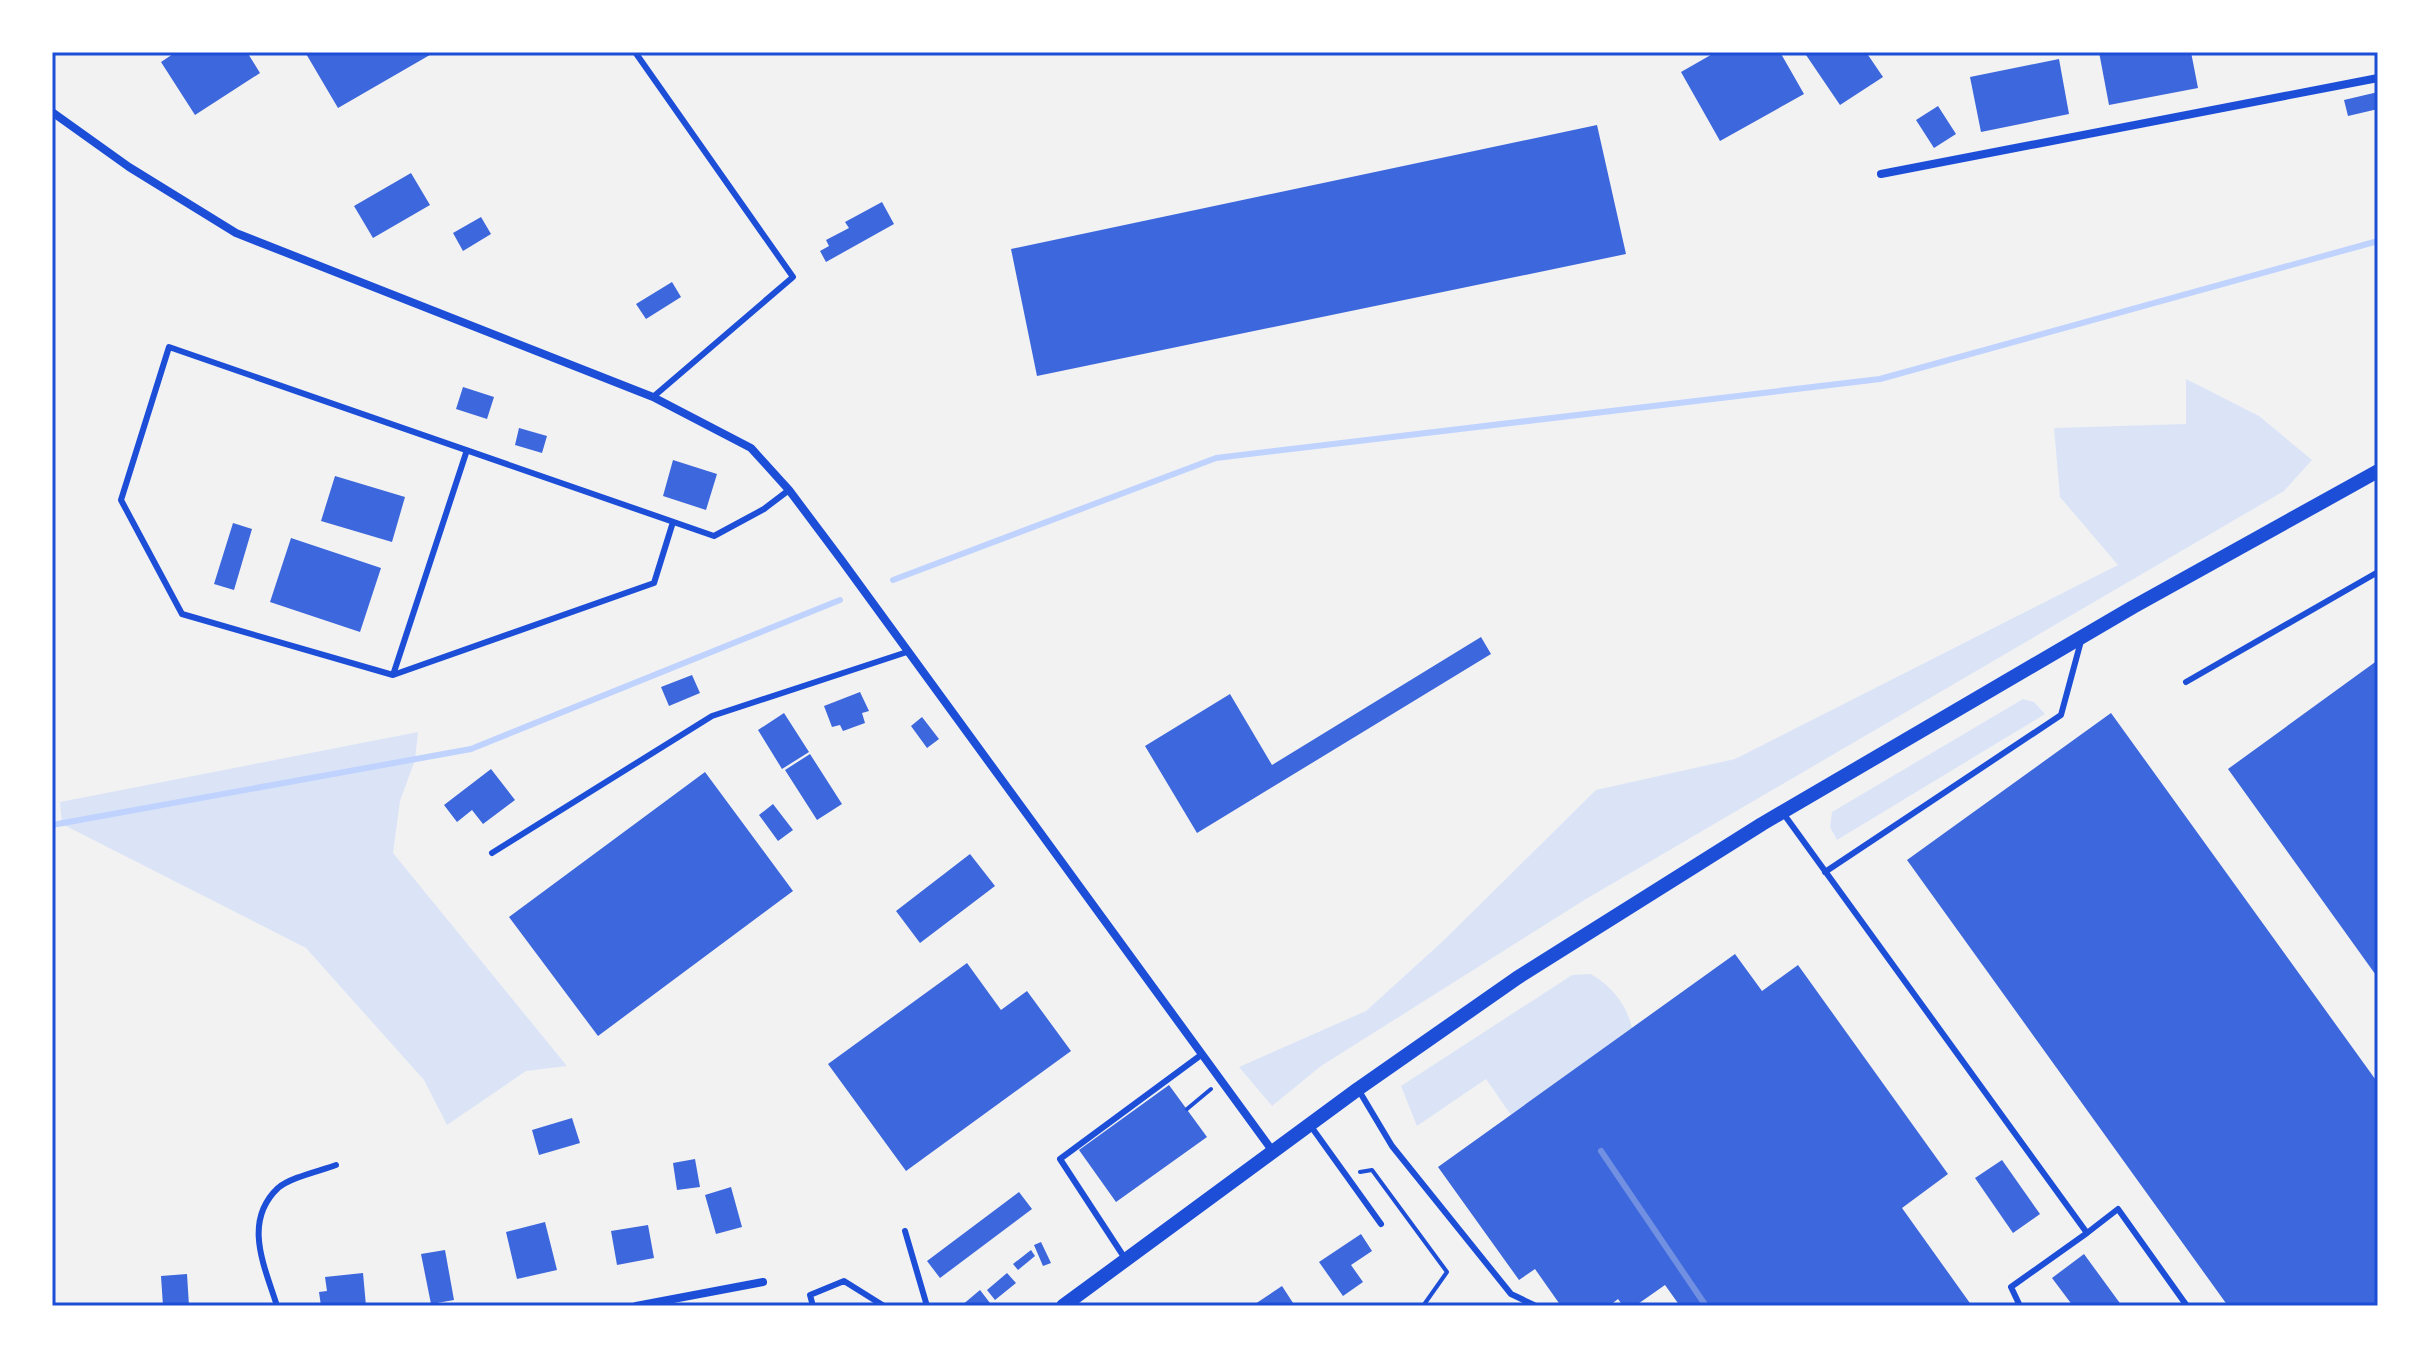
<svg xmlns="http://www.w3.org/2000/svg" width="2430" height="1358" font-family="Barlow,sans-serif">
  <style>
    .green { fill: #dbe4f7 }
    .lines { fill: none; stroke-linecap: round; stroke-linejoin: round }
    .stream { stroke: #bfd3fe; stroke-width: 6 }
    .building { fill: #3d67dc }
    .path { stroke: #1d4ed8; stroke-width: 4 }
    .service { stroke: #1d4ed8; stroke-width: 6 }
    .minor { stroke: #1d4ed8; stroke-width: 8 }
    .tertiary { stroke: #1d4ed8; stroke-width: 14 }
    .rail { stroke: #7290e2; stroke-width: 6 }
    .neatline { fill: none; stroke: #1d4ed8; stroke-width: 3 }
  </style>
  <rect width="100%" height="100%" fill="#f2f2f2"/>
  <path class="green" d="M2186 379 2259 416 2312 460 2284 491 1586 899 1321 1066 1272 1106 1239 1067 1366 1011 1443 941 1596 790 1735 759 2118 565 2060 497 2054 428 2186 424Z
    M2023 699 2034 702 2045 714 1837 840 1830 827 1832 812Z
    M418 732 415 760 400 801 393 853 567 1066 526 1071 447 1125 424 1080 306 948 62 824 60 802Z
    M1591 974C1612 987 1626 1003 1632 1028L1511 1115 1486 1079 1417 1126 1401 1086 1572 975Z"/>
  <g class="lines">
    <path class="stream" d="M893 580 1216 458 1880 379 2378 241
      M52 825 471 749 840 600"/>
  </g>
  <path class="building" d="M176 52H247L260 73 195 115 161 62Z
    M305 52H435L338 108Z
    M1716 52H1780L1804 94 1720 141 1681 72Z
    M1804 52H1866L1883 77 1840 105Z
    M2099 52H2191L2198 88 2109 105Z
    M2059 59 2069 114 1981 132 1970 77Z
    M2378 92V109L2348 116 2344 100Z
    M1938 106 1956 134 1934 148 1916 120Z
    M1597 125 1626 254 1037 376 1011 249Z
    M411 173 430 205 373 238 354 206Z
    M882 202 894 224 826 262 820 251 829 246 826 240 849 228 845 222Z
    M481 217 491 234 463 251 453 233Z
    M672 282 681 297 646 319 636 304Z
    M463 387 494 397 487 419 456 409Z
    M519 428 547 436 542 453 515 445Z
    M673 460 717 474 706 510 663 496Z
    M335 476 405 497 392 542 321 521Z
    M233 523 252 529 234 590 214 584Z
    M291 538 381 568 360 632 270 602Z
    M1481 637 1491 654 1197 833 1145 746 1230 694 1272 765Z
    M2378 660V978L2228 769Z
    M692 675 700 693 669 706 661 687Z
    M860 692 869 711 862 713 865 723 843 731 840 725 832 727 824 706Z
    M784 713 809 752 782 769 758 730Z
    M2111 713 2378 1083V1306H2228L1907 860Z
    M922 717 939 739 927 748 911 726Z
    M810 754 842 804 817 820 785 770Z
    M491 769 515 800 483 824 472 810 457 822 444 805Z
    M705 772 793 891 598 1036 509 917Z
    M773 804 793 830 778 841 759 815Z
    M970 854 995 886 920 943 896 911Z
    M1735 954 1762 991 1798 965 1948 1174 1902 1208 1972 1306H1680L1665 1285 1635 1306H1623L1618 1299 1609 1306H1561L1535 1269 1519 1280 1438 1167Z
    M967 963 1001 1010 1027 991 1071 1051 906 1171 828 1064Z
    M1169 1085 1207 1137 1116 1202 1079 1150Z
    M572 1118 580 1143 539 1155 532 1130Z
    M695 1159 700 1187 677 1190 673 1163Z
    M2002 1160 2040 1214 2013 1233 1975 1178Z
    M731 1187 742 1227 716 1234 705 1195Z
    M1019 1192 1032 1209 940 1278 927 1261Z
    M545 1222 557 1270 517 1279 506 1232Z
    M648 1225 654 1258 617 1265 611 1231Z
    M1361 1234 1372 1251 1351 1265 1363 1282 1343 1296 1319 1262Z
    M1041 1242 1051 1263 1043 1266 1034 1245Z
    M445 1250 454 1300 431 1304 421 1254Z
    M1031 1250 1035 1256 1018 1270 1013 1264Z
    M2084 1254 2122 1306H2073L2052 1278Z
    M363 1273 366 1306H321L319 1292 327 1291 325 1277Z
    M1007 1273 1016 1283 995 1300 987 1290Z
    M187 1274 189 1306H163L161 1276Z
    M1282 1286 1295 1306H1252Z
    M980 1290 990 1303 987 1306H961Z"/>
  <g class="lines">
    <path class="path" d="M1187 1109 1211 1089
      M1360 1172 1372 1170 1447 1272 1423 1306"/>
    <path class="service" d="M635 52 793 277 653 397
      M673 522 654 583 393 675 182 614 121 500 169 347C350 410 532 473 714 536L764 509 789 490
      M393 675 467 450
      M2186 682 2378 572
      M1783 813 2087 1233 2118 1209 2187 1306
      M492 853 712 716 907 652
      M1825 872 2061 715 2081 641
      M1358 1089 1392 1146 1511 1294 1536 1306
      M1310 1125 1381 1224
      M905 1231 927 1306
      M1126 1260 1060 1159 1201 1055
      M277 1306C265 1267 242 1222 278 1188 291 1177 320 1171 336 1165
      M813 1306 810 1295 844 1281 884 1306
      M2020 1306 2011 1287 2087 1233"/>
    <path class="minor" d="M52 112 129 167 236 233 653 397 751 448 789 490 840 558 1274 1153
      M1881 174 2378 78
      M636 1306 763 1282"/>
    <path class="tertiary" d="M1063 1306 1358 1089 1517 978 1762 824 2133 607 2378 471"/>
    <path class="rail" d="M1601 1151 1706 1306"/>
  </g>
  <rect width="2430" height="1358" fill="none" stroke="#ffffff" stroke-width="108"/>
  <rect x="54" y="54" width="2322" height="1250" class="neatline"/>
</svg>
